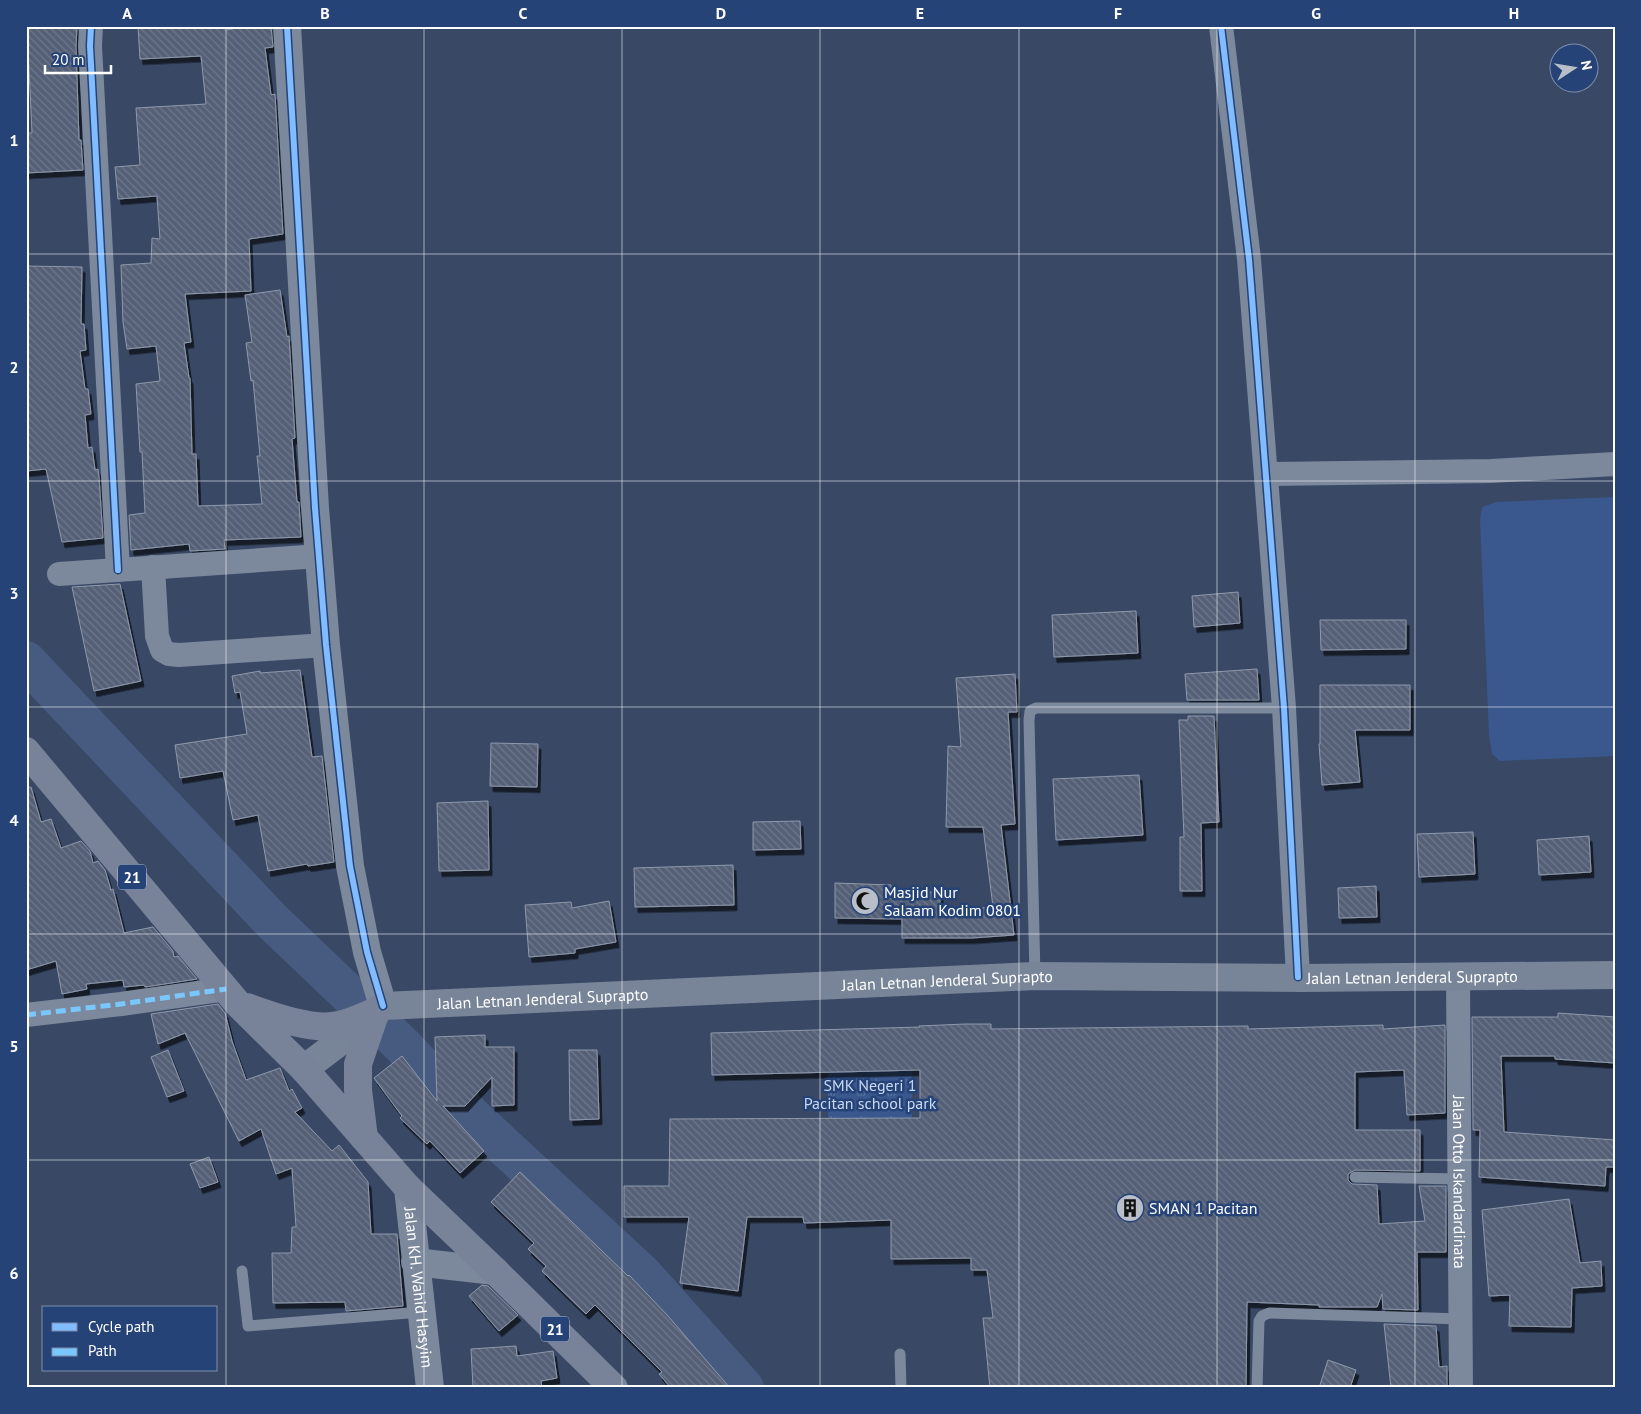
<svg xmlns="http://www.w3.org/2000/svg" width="1641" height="1414" font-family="'PT Sans',sans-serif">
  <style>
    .grass { fill: url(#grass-tufts) }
    .garden { fill: #3a588e }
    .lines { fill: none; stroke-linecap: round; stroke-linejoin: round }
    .river { stroke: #475b81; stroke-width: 40 }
    .building { fill: url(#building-back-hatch); stroke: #8f99ab; filter: url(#shadow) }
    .service { stroke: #7c889c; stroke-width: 11 }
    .minor { stroke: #7c889c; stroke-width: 24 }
    .tertiary { stroke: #7c889c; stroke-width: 28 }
    .secondary { stroke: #788498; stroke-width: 28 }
    .trunk { stroke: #788298; stroke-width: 28 }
    .quiet { stroke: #7ac7fe; stroke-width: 5; stroke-dasharray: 10 5; stroke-linecap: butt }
    .cycleway-casing { stroke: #264377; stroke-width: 9 }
    .cycleway { stroke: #80bcff; stroke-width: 6 }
    .grid { fill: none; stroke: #fff; stroke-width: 1; stroke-opacity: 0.55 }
    .labels { text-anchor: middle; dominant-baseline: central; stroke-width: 5; stroke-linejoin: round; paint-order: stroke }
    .shield { fill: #264377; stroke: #bec7d6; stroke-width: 1 }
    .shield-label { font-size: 15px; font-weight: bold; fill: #fff }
    .poi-label { font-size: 16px; fill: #fff; stroke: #264377; text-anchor: start }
    .street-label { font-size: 16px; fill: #fff; stroke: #264377 }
    .park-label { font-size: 16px; fill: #cad9f2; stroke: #264377 }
    .neatline { fill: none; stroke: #fff; stroke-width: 2 }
    .grid-label { font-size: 16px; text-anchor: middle; font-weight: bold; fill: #fff }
  </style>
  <defs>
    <pattern id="grass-tufts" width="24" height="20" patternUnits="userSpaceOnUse" patternTransform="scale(1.25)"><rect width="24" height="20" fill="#3a588e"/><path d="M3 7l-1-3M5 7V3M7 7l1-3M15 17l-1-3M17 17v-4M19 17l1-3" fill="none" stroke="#58719f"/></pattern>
    <pattern id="building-back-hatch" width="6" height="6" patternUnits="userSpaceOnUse" patternTransform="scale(1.25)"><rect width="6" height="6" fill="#546077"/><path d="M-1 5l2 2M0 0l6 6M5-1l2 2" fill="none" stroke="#6e788b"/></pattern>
    <filter id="shadow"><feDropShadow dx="3" dy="5.5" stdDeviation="0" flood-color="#0009"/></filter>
  </defs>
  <rect width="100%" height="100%" fill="#384865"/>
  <path class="grass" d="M912 1070V1118L828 1119V1071Z"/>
  <path class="garden" d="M1615 497V756L1500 761 1492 754 1489 735 1480 520 1482 507 1497 502Z"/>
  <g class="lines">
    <path class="river" d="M26 661 272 921 403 1046 454 1100 643 1275 744 1388"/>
  </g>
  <path class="building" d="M27 26H77L76 47 79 140H81L83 170 26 173V133H32L28 47 29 46Z
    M138 26H227V30L246 26H271L273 47 265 48 271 95 275 94 283 234 249 239 251 291 185 294 191 342 184 343 189 378H190L192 454H196L198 506 262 504 257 456H260L253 380 251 381 246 343 252 342 245 295 280 290 287 337 289 336 295 438 292 439 297 502H299L301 537 224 540 225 549 190 551 189 544 131 550 129 515 145 513 142 452H140L136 384 160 381 156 346 127 349 123 322 121 265 151 263 152 238 160 239 157 196 118 199 115 167 140 165 136 108 206 104 201 56 140 59Z
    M26 266 82 267 81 324H84L86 350 80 351 85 389H88L91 414 85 415 88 448 92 447 95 470 98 469 99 477 103 538 62 542 46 469 26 471Z
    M120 584 141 681 94 691 72 587Z
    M1238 592 1240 623 1194 627 1192 596Z
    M1136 611 1138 653 1054 657 1052 615Z
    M1320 620H1406V649L1321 650Z
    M1257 669 1259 700H1187L1185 674Z
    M300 670 312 757 322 756 334 862 308 866 307 864 268 871 258 815 233 820 223 771 180 778 175 745 247 734 240 692 235 693 232 676 260 671V673Z
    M1015 674 1017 712H1008L1015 824 1001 825 1014 935 972 938H902V919L835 918V883L891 885V892H940V911L993 907 983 827H946L948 746 961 747 956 678Z
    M1320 685H1410V730H1355L1360 782 1322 785 1319 744H1320Z
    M1188 716H1214L1219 822 1201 823 1202 891H1180V837H1184L1179 720H1188Z
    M491 743 538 744 537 787 490 786Z
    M1139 775 1143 835 1056 840 1053 779Z
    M31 787 41 822 51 819 61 848 81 841 90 851 93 863 98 861 105 870 111 890 113 889 124 933 153 927 173 951 174 957 178 956 197 979 145 987 144 985 124 987 123 980 86 984 87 989 62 994 56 961 26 970V788Z
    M488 801 489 870 439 871 437 803Z
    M800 821 801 849 753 850V822Z
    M1473 832 1475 874 1419 877 1417 834Z
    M1589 836 1591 872 1539 875 1537 840Z
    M733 865 734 905 635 907 634 868Z
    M1376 886 1377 917 1339 918 1338 888Z
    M609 901 616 942 575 949V953L529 957 525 905 571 902 572 908Z
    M218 1004 225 1013 232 1041 246 1080 280 1068 289 1091 292 1089 302 1108 295 1112 332 1151 339 1145 368 1182 371 1234H397L403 1306 346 1311 345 1302 273 1303 272 1253H291L292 1227H296L292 1168 276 1174 261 1129 239 1141 185 1033 158 1044 151 1014Z
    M1558 1013 1615 1017V1063L1555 1059V1056H1501L1504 1132 1615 1140V1167H1606L1605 1186 1479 1177 1480 1130H1473L1472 1017H1558Z
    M965 1024H991V1029L1248 1026V1029L1383 1025V1029L1445 1025V1113L1407 1115 1404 1070 1355 1072V1130H1420V1171L1355 1170 1348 1174V1180L1352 1184 1377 1185 1379 1224 1425 1221 1419 1186H1446V1252H1417L1418 1310 1383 1309 1382 1294 1377 1307H1319V1305L1247 1302 1246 1388H990L983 1318H993L987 1270H971V1258L891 1259V1220L804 1223 803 1217H747L738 1291 680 1283 689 1217H624V1186H669L670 1119 920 1118V1070L712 1075 711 1033 920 1027 919 1026Z
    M485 1035V1047H514V1105L492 1106V1077L465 1106H443L484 1151 460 1173 430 1141 427 1144 400 1118 402 1116 374 1078 402 1056 437 1101 435 1037Z
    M168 1050 184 1091 167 1097 151 1057Z
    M569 1050H597L599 1119 570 1120Z
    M209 1157 218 1182 200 1188 190 1164Z
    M520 1172 628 1276 629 1275 668 1316 730 1388H671L659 1374 662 1372 595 1305 586 1314 542 1271 546 1266 528 1249 534 1243 491 1202Z
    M1569 1199 1580 1263 1601 1261 1602 1286 1572 1288 1571 1327 1509 1326 1510 1295 1489 1296 1482 1210Z
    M482 1285 488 1286 518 1315 499 1331 469 1296Z
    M1384 1324 1436 1326 1439 1367 1447 1366V1388H1391Z
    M516 1346 517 1356 553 1351 557 1378 541 1381 542 1388H473L471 1349Z
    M1328 1360 1356 1370 1350 1388H1319Z"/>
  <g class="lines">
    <path class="service" d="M1035 976 1029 720 1030 711 1036 708H1284
      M1355 1177 1459 1179
      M242 1271 248 1326 421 1312
      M900 1354 901 1388
      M1257 1388 1259 1321 1262 1316 1269 1313 1461 1319"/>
    <g class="minor">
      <path d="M91 26 90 46 118 570"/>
      <path d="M1221 26 1249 259 1284 708 1298 977"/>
      <path d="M1266 474 1491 471 1615 464"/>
      <path d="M153 567 157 636 162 650 169 654 179 655 326 645"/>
      <path d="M59 574 320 556"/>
      <path id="s1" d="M1458 976 1461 1388"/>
      <path d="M26 1015 121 1004 226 989"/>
    </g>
    <g class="tertiary">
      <path d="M287 26 315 508 326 645 350 866 367 952 383 1006"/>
      <path id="s2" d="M408 1188 430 1388"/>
      <path d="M415 1262 495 1271"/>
    </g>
    <path class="secondary" id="s3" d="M304 1069 350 1034 383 1006 1035 976 1304 978 1615 975"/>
    <path class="trunk" d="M26 751 238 1004 304 1069 408 1188 495 1271 614 1388
      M247 1007C272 1016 313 1031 339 1025 352 1022 365 1016 376 1011
      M364 1138 358 1090V1064L376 1011"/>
    <path class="quiet" d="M26 1015 121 1004 226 989"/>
    <defs>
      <path id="cycleway" d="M91 26 90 46 118 570
        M287 26 315 508 326 645 350 866 367 952 383 1006
        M1221 26 1249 259 1284 708 1298 977"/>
    </defs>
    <use href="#cycleway" class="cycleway-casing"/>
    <use href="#cycleway" class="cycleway"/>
  </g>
  <path class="grid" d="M226 26V1388M424 26V1388M622 26V1388M820 26V1388M1019 26V1388M1217 26V1388M1415 26V1388M26 254H1615M26 481H1615M26 707H1615M26 934H1615M26 1160H1615"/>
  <defs>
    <symbol id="mosque-disc" viewBox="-11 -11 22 22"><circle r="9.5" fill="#b9bfc9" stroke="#264377"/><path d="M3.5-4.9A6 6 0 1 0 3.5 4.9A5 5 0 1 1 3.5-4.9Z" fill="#111"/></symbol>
    <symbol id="building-disc" viewBox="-11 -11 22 22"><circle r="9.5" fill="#b9bfc9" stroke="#264377"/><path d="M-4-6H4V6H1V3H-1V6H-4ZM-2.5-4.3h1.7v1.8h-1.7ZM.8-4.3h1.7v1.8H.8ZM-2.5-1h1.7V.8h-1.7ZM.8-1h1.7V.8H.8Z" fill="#111"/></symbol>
  </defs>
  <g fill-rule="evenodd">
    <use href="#mosque-disc" x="849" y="885" width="32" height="32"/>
    <use href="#building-disc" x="1114" y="1192" width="32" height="32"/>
  </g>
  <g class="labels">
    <g class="shield">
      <rect x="118" y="864.5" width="28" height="25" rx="4"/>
      <rect x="541" y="1316.5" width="28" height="25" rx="4"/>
    </g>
    <g class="shield-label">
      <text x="132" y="877">21</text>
      <text x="555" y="1329">21</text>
    </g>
    <g class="poi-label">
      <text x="884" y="892">Masjid Nur<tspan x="884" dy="18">Salaam Kodim 0801</tspan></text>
      <text x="1149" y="1208">SMAN 1 Pacitan</text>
    </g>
    <g class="street-label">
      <text stroke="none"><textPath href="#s3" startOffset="1131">Jalan Letnan Jenderal Suprapto</textPath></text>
      <text stroke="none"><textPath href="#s3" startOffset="666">Jalan Letnan Jenderal Suprapto</textPath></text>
      <text stroke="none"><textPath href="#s3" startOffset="261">Jalan Letnan Jenderal Suprapto</textPath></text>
      <text stroke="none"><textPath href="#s1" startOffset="206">Jalan Otto Iskandardinata</textPath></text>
      <text stroke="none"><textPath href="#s2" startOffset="100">Jalan KH. Wahid Hasyim</textPath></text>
    </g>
    <g class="park-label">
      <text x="870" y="1085">SMK Negeri 1<tspan x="870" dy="18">Pacitan school park</tspan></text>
    </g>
  </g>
  <rect width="1641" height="1414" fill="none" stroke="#264377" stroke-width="55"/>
  <rect x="42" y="1306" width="175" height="65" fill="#264377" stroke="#7d8ead"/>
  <rect x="52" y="1323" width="25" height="8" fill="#80bcff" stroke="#7d8ead"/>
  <text x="88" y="1332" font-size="15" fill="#ffffff">Cycle path</text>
  <rect x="52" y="1348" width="25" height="8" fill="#7ac7fe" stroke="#7d8ead"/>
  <text x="88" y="1356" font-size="15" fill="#ffffff">Path</text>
  <g transform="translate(1574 68) rotate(78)"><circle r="24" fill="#264377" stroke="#7d8ead"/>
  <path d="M0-4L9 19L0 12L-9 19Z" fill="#b9bfc9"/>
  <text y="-8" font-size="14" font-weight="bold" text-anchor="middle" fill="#ffffff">N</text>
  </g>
  <path d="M45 65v8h66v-8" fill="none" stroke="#ffffff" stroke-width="2.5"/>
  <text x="52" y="65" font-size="15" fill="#ffffff" stroke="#264377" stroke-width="4" paint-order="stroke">20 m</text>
  <rect x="28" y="28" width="1586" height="1358" class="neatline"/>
  <g class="grid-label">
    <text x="127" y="19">A</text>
    <text x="325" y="19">B</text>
    <text x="523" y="19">C</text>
    <text x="721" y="19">D</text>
    <text x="920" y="19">E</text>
    <text x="1118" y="19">F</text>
    <text x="1316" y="19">G</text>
    <text x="1514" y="19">H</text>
    <text x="14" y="146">1</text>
    <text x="14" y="373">2</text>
    <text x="14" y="599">3</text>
    <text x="14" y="826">4</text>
    <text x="14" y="1052">5</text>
    <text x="14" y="1279">6</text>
  </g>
</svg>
